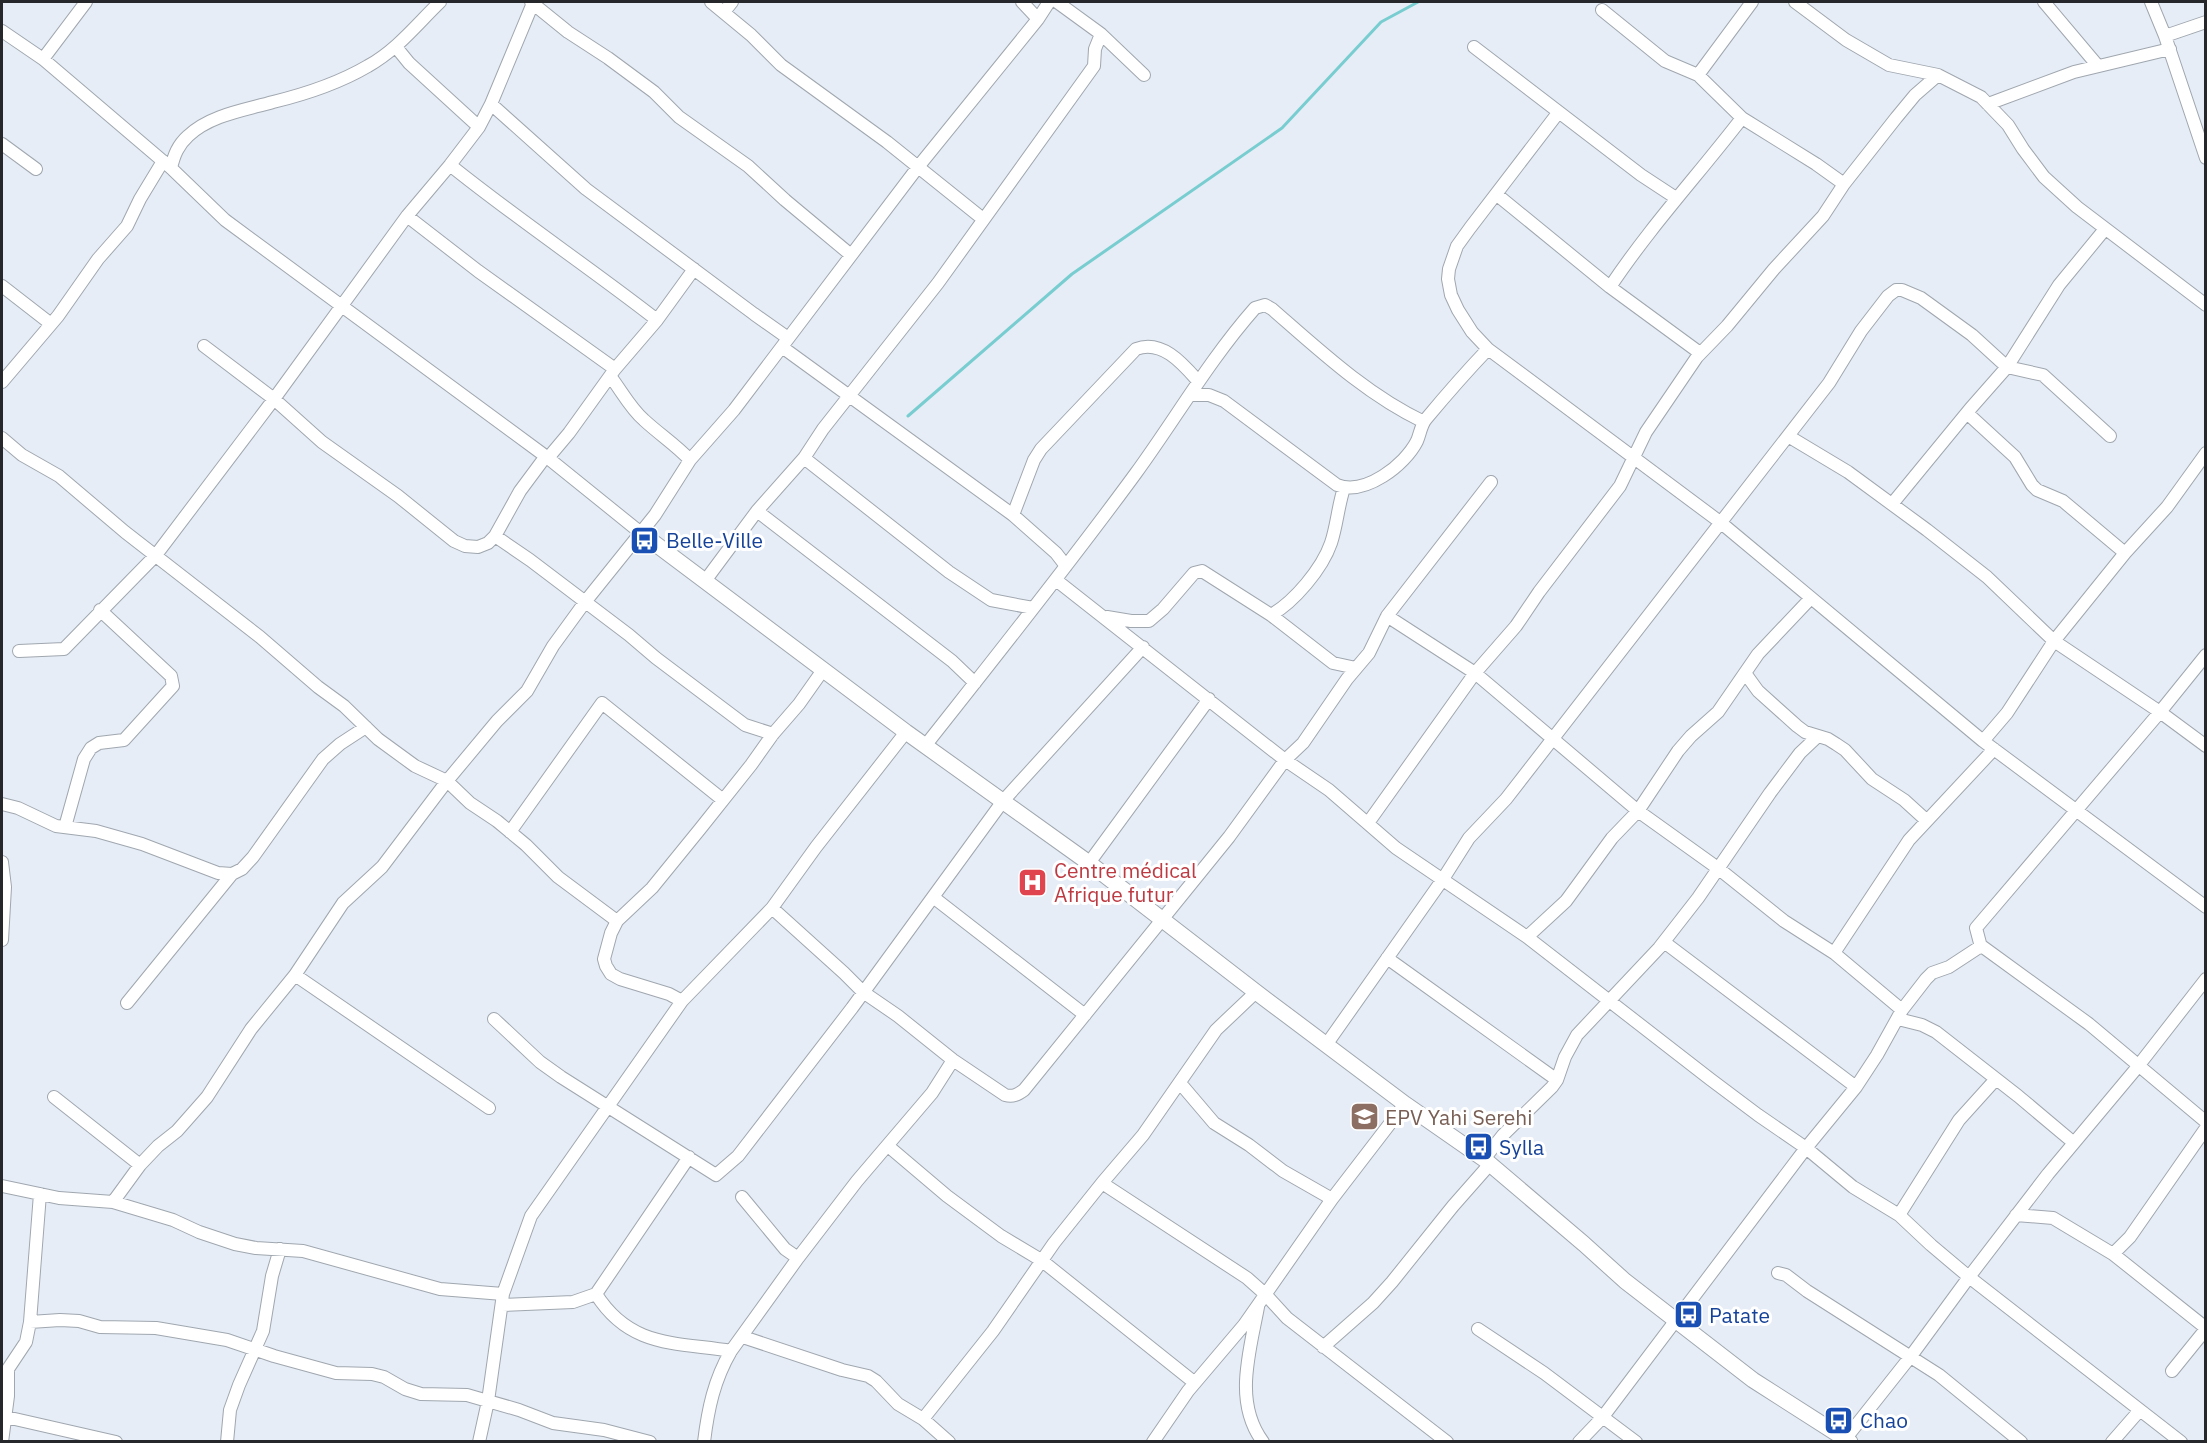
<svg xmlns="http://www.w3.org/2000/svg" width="2207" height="1443" font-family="'IBM Plex Sans',sans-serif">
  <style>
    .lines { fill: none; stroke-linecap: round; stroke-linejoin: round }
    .stream { stroke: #77cdd0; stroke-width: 3 }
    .minor-casing { stroke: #a0a7af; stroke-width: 14 }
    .tertiary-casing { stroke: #a0a7af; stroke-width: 17 }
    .minor { stroke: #fff; stroke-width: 12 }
    .tertiary { stroke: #fff; stroke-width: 15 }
    .labels { text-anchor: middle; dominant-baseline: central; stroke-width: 6; stroke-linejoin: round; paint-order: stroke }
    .transit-label { font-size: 21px; fill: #164399; stroke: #fff; text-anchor: start }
    .health-label { font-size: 21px; fill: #be3a42; stroke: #fff; text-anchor: start }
    .education-label { font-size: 21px; fill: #785e54; stroke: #fff; text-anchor: start }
  </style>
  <rect width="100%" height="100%" fill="#e6edf6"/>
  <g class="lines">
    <path class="stream" d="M908 416 1072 274 1282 128 1381 22 1418 2"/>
    <defs>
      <path id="minor" d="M531 2 568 32 608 58 654 92 679 117 748 166 785 200 851 255
        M711 2 751 35 781 65 887 142 983 219
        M1022 2 1038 19
        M1057 2 1101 34 1144 75
        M1795 2 1846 40 1889 65 1938 75 1981 97 2008 125 2023 149 2044 177 2077 207 2206 305
        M2044 2 2098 66
        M2151 2 2165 36 2206 158
        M1602 10 1665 61 1698 75 1742 118 1816 164 1844 184
        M724 12 732 2
        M2 31 43 59 171 168 225 220 548 458 641 533
        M2165 36 2206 22
        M396 47 409 63 479 127
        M1474 47 1641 175 1676 198
        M43 59 86 2
        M1698 75 1752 2
        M491 104 586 189 754 314 788 338
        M1988 104 2074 72 2170 49
        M1558 113 1470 228 1457 246 1449 269 1448 279 1451 295 1458 310 1472 332 1488 349 1720 522 1983 741 2206 907
        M2 144 36 169
        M450 165C517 219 589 267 657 320
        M171 168C174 155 178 145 188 136 210 115 245 110 273 102 306 94 339 83 368 66 397 50 417 24 440 2
        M1496 194 1610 287 1700 353
        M407 216 478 271 615 369
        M2 286 51 324
        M1610 287C1650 227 1698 175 1742 118
        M204 346 274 399 322 442 398 496 454 541 465 546 478 547 488 543 495 536 520 491 546 456
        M782 347 1013 515 1056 553 1066 566
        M610 376C621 390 630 408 644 420 659 434 676 445 690 460
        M2 382 58 316 98 259 127 226 140 199 163 161
        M1190 395H1209L1224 401 1337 485C1365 496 1405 465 1417 441 1420 434 1421 425 1426 419 1446 395 1467 371 1488 349
        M1967 413 2015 457 2032 485 2037 490 2063 501 2125 553
        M1788 436 1848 472 1927 530 1987 577 2054 641 2160 712 2206 746
        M2 438 22 455 59 476 125 532 260 637 318 687 344 706 378 739 415 766 447 781 470 803 497 821 526 845 558 877 617 921
        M548 458 569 433 615 369 657 320 694 269
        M804 458 949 572 991 600 1033 608
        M1892 504 1970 409 2007 367 2059 285 2105 229
        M757 511 952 661 975 683
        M1013 515 1034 460 1041 449 1136 349C1162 339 1183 364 1198 381
        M495 536 530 560 629 635 656 658 745 725 773 734
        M1056 580 1285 760 1329 790 1396 848 1527 937 1710 1079 1758 1115 1806 1148 1853 1187 1899 1215 1931 1245 1969 1277 2181 1442
        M705 581 757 511 804 458 823 429 938 283 1094 66 1095 49 1101 34
        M1271 615C1294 602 1322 569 1331 543 1337 525 1338 506 1344 488
        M1387 616 1491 482
        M1107 617 1131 621H1149L1163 609 1194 573 1202 571 1271 615 1333 663 1356 668
        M19 651 64 649 156 555 274 399 407 216 450 165 479 127 491 104 533 3
        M1745 673 1758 691 1797 726 1805 732 1828 739 1836 744 1845 750 1872 779 1904 800 1926 820
        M1983 741 2007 713 2054 641 2125 553 2167 507 2206 453
        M925 746C996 656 1068 566 1136 473 1176 418 1210 359 1255 308L1265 305 1272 309C1319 350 1367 395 1424 422
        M2 804 18 808 56 826 96 831 142 844 218 873 232 874
        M1368 823 1475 673 1516 626 1539 592 1620 486 1646 432 1697 357 1727 326 1774 269 1823 216 1844 184 1896 118 1915 95 1938 75
        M65 827 84 759 91 748 99 743 124 740 173 686 171 676 100 610
        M510 832 602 703 723 800
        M2 862 5 887 2 940
        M1089 863 1209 699
        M933 897 1085 1015
        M772 908 844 973 863 992 898 1016 953 1060 1005 1095C1013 1097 1017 1095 1024 1090L1229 837 1285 760 1303 743 1347 679 1369 653 1387 616 1475 673 1638 811 1719 869 1784 921 1834 953 1902 1010
        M1527 937 1566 901 1612 838 1638 811 1678 751 1691 736 1718 712 1758 654 1811 598
        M1664 942 1856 1087
        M1981 947 1976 928 2160 712 2206 655
        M1834 953 1909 840 1994 749
        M1387 958 1557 1080
        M295 975 489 1108
        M682 1001 669 994 620 979 611 974 606 966 604 959 611 933 617 921 652 888 700 829 751 765 773 734 799 704 823 670
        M127 1003 232 874 242 869 253 857 323 759 340 744 366 727
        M494 1019 540 1062 561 1077 716 1175 738 1156 852 1008 1003 801 1143 647
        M1898 1019 1922 1025 1936 1032 2018 1096 2074 1143
        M1326 1045 1443 879 1469 838 1506 799 1829 383 1861 331 1888 296 1896 290H1902L1921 298 1972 335 2007 367 2043 375 2110 436
        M1180 1083 1214 1123 1249 1145 1283 1171 1332 1199
        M54 1097 140 1165
        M888 1146 947 1196 1001 1236 1041 1260 1195 1383
        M1484 1159 1503 1135 1552 1087 1557 1080 1565 1057 1577 1035 1659 948 1698 898 1770 793 1800 753 1818 736
        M1102 1183 1247 1278 1265 1294 1287 1318 1447 1442
        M2 1186 59 1198 113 1202 173 1220 199 1232 235 1244 256 1248 303 1251 440 1289 503 1294
        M742 1197 785 1249 798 1258
        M113 1202 140 1165 158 1146 177 1131 207 1097 251 1029 295 975 343 903 382 867 447 781 497 721 527 691 553 646 585 602 655 515 690 460 734 410 918 167 1038 19 1049 2
        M1899 1215 1959 1120 1996 1079
        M2016 1215 2053 1218 2113 1254 2206 1328
        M2113 1254 2130 1237 2206 1128
        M1778 1273 1786 1275 1807 1291 1939 1375 2021 1442
        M596 1294C630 1348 676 1342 731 1351
        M502 1305 573 1302 596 1294 689 1157
        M1258 1307C1250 1351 1233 1402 1263 1442
        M30 1322 60 1320 79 1321 100 1327 156 1328 227 1340 274 1356 336 1373 372 1374 384 1377 405 1389 421 1394 467 1395 519 1410 553 1423 604 1430 650 1442
        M1478 1329 1544 1373 1636 1442
        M743 1337 842 1370 868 1376 876 1381 898 1404 923 1419 949 1442
        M1323 1347 1373 1303 1392 1282 1453 1206 1490 1164
        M2172 1371 2206 1329
        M6 1417 116 1442
        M923 1419 993 1331 1054 1243 1102 1183 1143 1135 1216 1030 1256 992
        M1846 1438 1911 1356 1969 1277 2048 1174 2135 1070 2206 979
        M2 1442 8 1396V1369L26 1342 30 1322 40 1194
        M227 1442 230 1410 239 1385 263 1331 272 1276 280 1249
        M479 1442 488 1401 503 1294 531 1216 682 1001 772 908 816 847 906 732
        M704 1442C708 1409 714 1380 731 1351L798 1258 857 1181 932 1093 953 1060
        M1153 1442 1188 1391 1244 1325 1332 1199 1405 1104
        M1579 1442 1602 1418 1806 1148 1856 1087 1877 1055 1902 1010 1926 979 1932 973 1949 967 1978 948 1983 947 2089 1024 2206 1122
        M2112 1442 2140 1410"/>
      <path id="tertiary" d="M641 533 906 732 1089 863 1256 992 1405 1104 1484 1159 1584 1244 1625 1281 1753 1380 1850 1442"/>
    </defs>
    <use href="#minor" class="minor-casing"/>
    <use href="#tertiary" class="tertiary-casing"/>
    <use href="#minor" class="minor"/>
    <use href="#tertiary" class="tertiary"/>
  </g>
  <defs>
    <symbol id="bus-square" viewBox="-11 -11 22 22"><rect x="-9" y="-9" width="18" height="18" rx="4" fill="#1a4fb4" stroke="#fff"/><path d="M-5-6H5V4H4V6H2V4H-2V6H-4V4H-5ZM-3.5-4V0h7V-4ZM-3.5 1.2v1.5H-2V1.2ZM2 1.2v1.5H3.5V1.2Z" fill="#fff"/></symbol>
    <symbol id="hospital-square" viewBox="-11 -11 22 22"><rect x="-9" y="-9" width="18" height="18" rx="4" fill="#e0444e" stroke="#fff"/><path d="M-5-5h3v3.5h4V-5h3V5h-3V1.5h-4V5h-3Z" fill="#fff"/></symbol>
    <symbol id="school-square" viewBox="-11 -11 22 22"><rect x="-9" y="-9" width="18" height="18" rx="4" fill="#8d6e63" stroke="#fff"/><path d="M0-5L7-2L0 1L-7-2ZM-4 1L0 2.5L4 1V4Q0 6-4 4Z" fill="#fff"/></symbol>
  </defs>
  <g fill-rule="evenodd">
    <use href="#bus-square" x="628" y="524" width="33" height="33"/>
    <use href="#hospital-square" x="1016" y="866" width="33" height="33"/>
    <use href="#school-square" x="1348" y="1100" width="33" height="33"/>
    <use href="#bus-square" x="1462" y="1130" width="33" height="33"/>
    <use href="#bus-square" x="1672" y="1298" width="33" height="33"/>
    <use href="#bus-square" x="1822" y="1404" width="33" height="33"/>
  </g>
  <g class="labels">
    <g class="transit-label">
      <text x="666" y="540">Belle-Ville</text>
      <text x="1499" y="1147">Sylla</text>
      <text x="1709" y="1315">Patate</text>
      <text x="1860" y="1420">Chao</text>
    </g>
    <g class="health-label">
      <text x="1054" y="870">Centre médical<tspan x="1054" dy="24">Afrique futur</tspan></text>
    </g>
    <g class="education-label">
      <text x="1385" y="1117">EPV Yahi Serehi</text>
    </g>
  </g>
  <rect width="2207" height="1443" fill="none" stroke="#25272b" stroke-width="6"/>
</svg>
